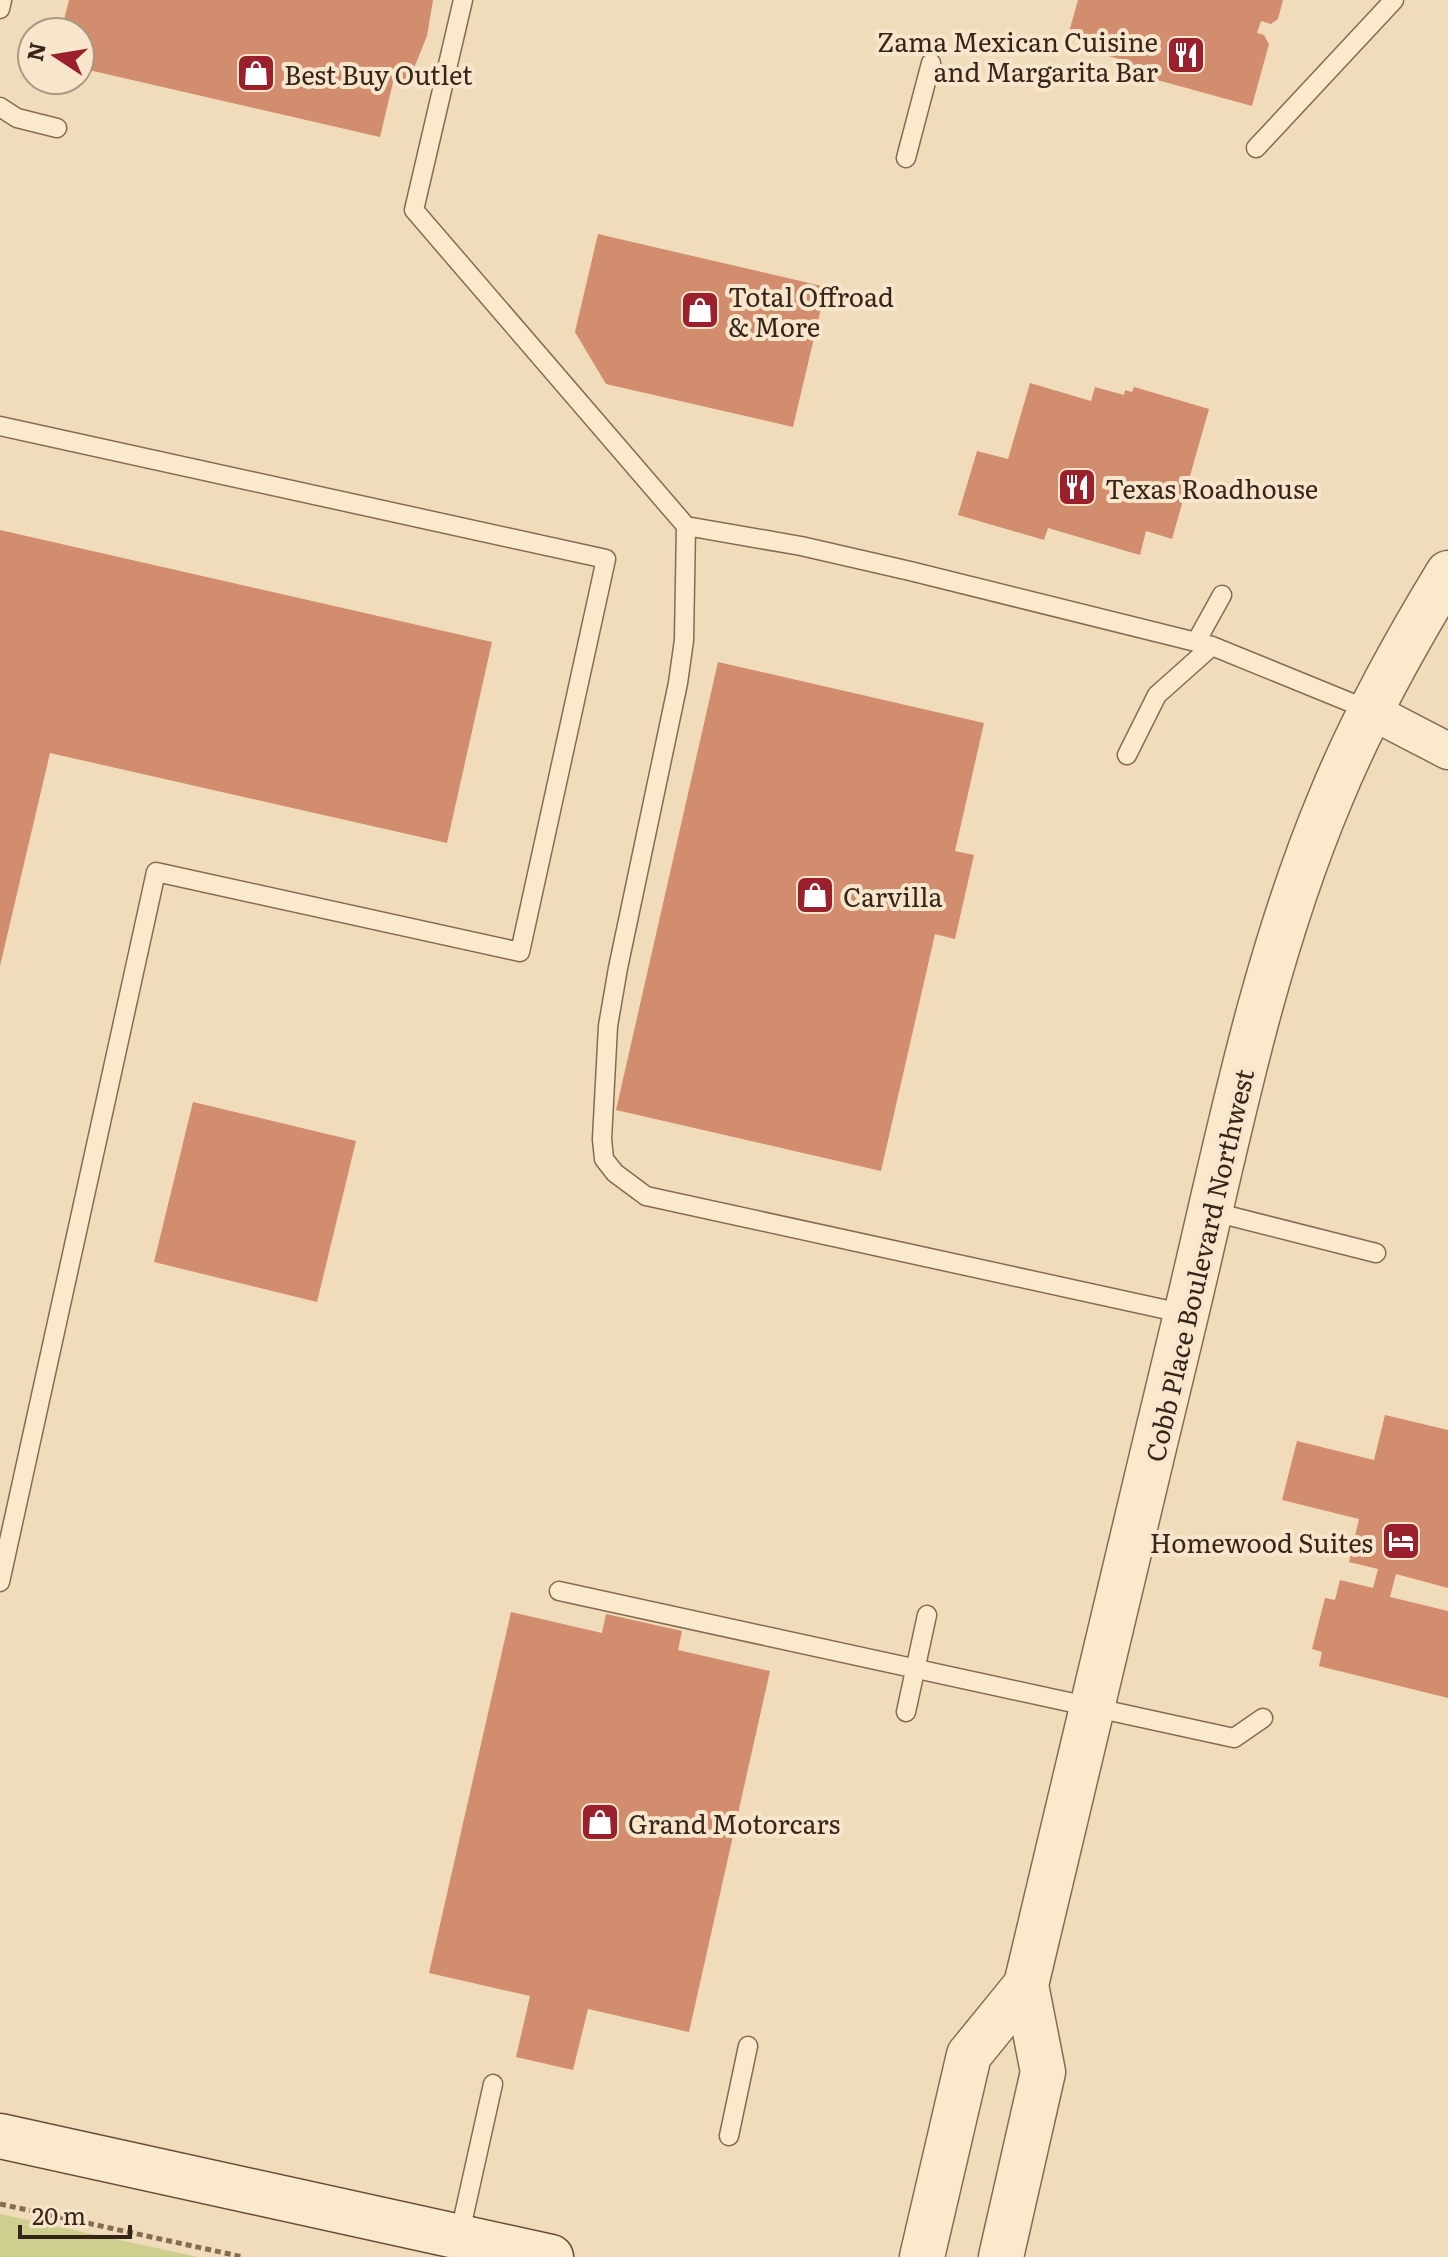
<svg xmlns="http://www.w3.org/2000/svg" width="1448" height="2257" font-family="Literata,serif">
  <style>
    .green { fill: #cecf8f }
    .building { fill: #d18d6e }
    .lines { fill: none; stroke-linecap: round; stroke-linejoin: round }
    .service-casing { stroke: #886a54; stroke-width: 21 }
    .minor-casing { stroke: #886a54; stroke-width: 39 }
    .tertiary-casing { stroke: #886a54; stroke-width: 47 }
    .secondary-casing { stroke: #6a4b37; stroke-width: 47 }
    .path { stroke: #886a54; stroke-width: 5; stroke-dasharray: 6 4; stroke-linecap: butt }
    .service { stroke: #fbe9ce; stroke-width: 18 }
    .minor { stroke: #fbe9ce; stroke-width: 36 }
    .tertiary { stroke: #fbe9ce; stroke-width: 44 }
    .secondary { stroke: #fbe9ce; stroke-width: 44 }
    .labels { text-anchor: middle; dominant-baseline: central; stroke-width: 8; stroke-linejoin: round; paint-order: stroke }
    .poi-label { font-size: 26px; fill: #36251a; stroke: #f7e6cb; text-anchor: start }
    .street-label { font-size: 26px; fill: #36251a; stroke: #f7e6cb }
  </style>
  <rect width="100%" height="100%" fill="#f0dbbb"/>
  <path class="green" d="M0 2214 198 2257H0Z"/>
  <path class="building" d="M69 0H433L427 36 414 68 405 81 394 78 380 137 80 68V32H61Z
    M1078 0H1283L1278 19 1271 24 1261 21 1257 33 1264 35 1269 44 1252 106 1150 78 1148 85 1115 77 1119 59 1091 51 1095 39 1069 32Z
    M598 234 826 287 793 427 606 384 575 332Z
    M1030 383 1091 401 1095 387 1124 395 1125 390 1132 392 1134 387 1209 409 1172 539 1146 531 1140 555 1048 528 1044 540 958 515 977 451 1008 459Z
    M0 530 492 642 447 843 50 753 0 966Z
    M718 662 984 723 955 851 974 855 955 939 935 934 881 1171 616 1110Z
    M193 1102 356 1141 317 1302 154 1262Z
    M1385 1415 1448 1430V1588L1396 1574 1390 1597 1448 1611V1698L1319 1666 1322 1652 1312 1649 1325 1598 1335 1600 1340 1580 1373 1588 1378 1569 1349 1562 1359 1519 1282 1500 1297 1441 1374 1460Z
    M511 1612 602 1633 606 1614 682 1631 678 1650 770 1671 689 2032 588 2009 573 2070 516 2057 530 1996 429 1973Z"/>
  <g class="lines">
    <defs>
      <path id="service" d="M463 0 414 210 686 526 801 546 910 571 1212 646 1369 710
        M0 9 2 0
        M0 107 17 118 57 128
        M1256 148 1394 0
        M906 158 931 63
        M0 426 606 559 520 952 156 872 0 1582
        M686 526 684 640 678 683 618 968 608 1026 602 1139 604 1159 615 1173 646 1196 1186 1314
        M1196 642 1222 595
        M1127 755 1157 695 1212 646
        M1210 1211 1376 1253
        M559 1591 1234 1738 1263 1718
        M906 1712 927 1615
        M729 2136 748 2046
        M459 2237 493 2084"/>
      <path id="minor" d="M1369 710 1448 751"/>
      <path id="tertiary" d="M922 2257 969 2055 1026 1985
        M1001 2257 1043 2072 1026 1985C1078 1765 1130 1546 1183 1327 1226 1149 1260 966 1331 797 1363 719 1404 645 1448 573"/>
      <path id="secondary" d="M0 2136 551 2257"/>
    </defs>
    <use href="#service" class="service-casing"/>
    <use href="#minor" class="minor-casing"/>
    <use href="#tertiary" class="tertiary-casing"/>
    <use href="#secondary" class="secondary-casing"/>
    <path class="path" d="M0 2204 243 2257"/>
    <use href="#service" class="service"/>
    <use href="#minor" class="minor"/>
    <use href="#tertiary" class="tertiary"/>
    <use href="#secondary" class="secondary"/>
  </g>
  <defs>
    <symbol id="restaurant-square" viewBox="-11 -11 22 22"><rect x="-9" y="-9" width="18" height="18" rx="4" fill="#9b202e" stroke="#f7e6cb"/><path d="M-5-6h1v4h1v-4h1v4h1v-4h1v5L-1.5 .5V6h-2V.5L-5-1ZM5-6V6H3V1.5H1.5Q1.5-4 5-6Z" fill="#fff"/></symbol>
    <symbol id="shop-square" viewBox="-11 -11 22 22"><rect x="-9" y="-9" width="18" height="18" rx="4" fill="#9b202e" stroke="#f7e6cb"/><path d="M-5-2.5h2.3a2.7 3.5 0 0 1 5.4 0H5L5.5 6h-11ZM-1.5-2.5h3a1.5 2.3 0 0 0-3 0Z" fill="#fff"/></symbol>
    <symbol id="hotel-square" viewBox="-11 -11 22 22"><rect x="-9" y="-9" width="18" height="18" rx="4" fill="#9b202e" stroke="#f7e6cb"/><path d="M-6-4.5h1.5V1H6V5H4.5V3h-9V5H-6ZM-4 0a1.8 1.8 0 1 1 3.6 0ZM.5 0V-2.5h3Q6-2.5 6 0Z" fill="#fff"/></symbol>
  </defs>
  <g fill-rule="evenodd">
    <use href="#restaurant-square" x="1164" y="33" width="44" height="44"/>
    <use href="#shop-square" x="234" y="51" width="44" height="44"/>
    <use href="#shop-square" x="678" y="288" width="44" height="44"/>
    <use href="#restaurant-square" x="1055" y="465" width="44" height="44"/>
    <use href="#shop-square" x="793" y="873" width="44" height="44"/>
    <use href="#hotel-square" x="1379" y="1519" width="44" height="44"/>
    <use href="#shop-square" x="578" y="1800" width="44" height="44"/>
  </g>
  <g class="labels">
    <g class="poi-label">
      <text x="1158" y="40" text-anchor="end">Zama Mexican Cuisine<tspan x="1158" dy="30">and Margarita Bar</tspan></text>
      <text x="284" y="73">Best Buy Outlet</text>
      <text x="728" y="295">Total Offroad<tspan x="728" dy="30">&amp; More</tspan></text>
      <text x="1105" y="487">Texas Roadhouse</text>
      <text x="843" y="895">Carvilla</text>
      <text x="1373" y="1541" text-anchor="end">Homewood Suites</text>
      <text x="628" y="1822">Grand Motorcars</text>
    </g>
    <g class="street-label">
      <text transform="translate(1198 1265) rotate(-77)">Cobb Place Boulevard Northwest</text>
    </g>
  </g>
  <g transform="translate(56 56) rotate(282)"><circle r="38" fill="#f7e6cb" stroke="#aa9984" stroke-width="2"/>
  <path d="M0-6L14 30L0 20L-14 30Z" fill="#9b202e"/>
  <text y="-12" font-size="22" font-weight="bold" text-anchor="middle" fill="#36251a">N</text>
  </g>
  <path d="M20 2225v12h110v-12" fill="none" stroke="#36251a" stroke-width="4"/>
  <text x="32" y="2225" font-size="24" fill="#36251a" stroke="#f7e6cb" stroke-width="6" paint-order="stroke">20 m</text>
</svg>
